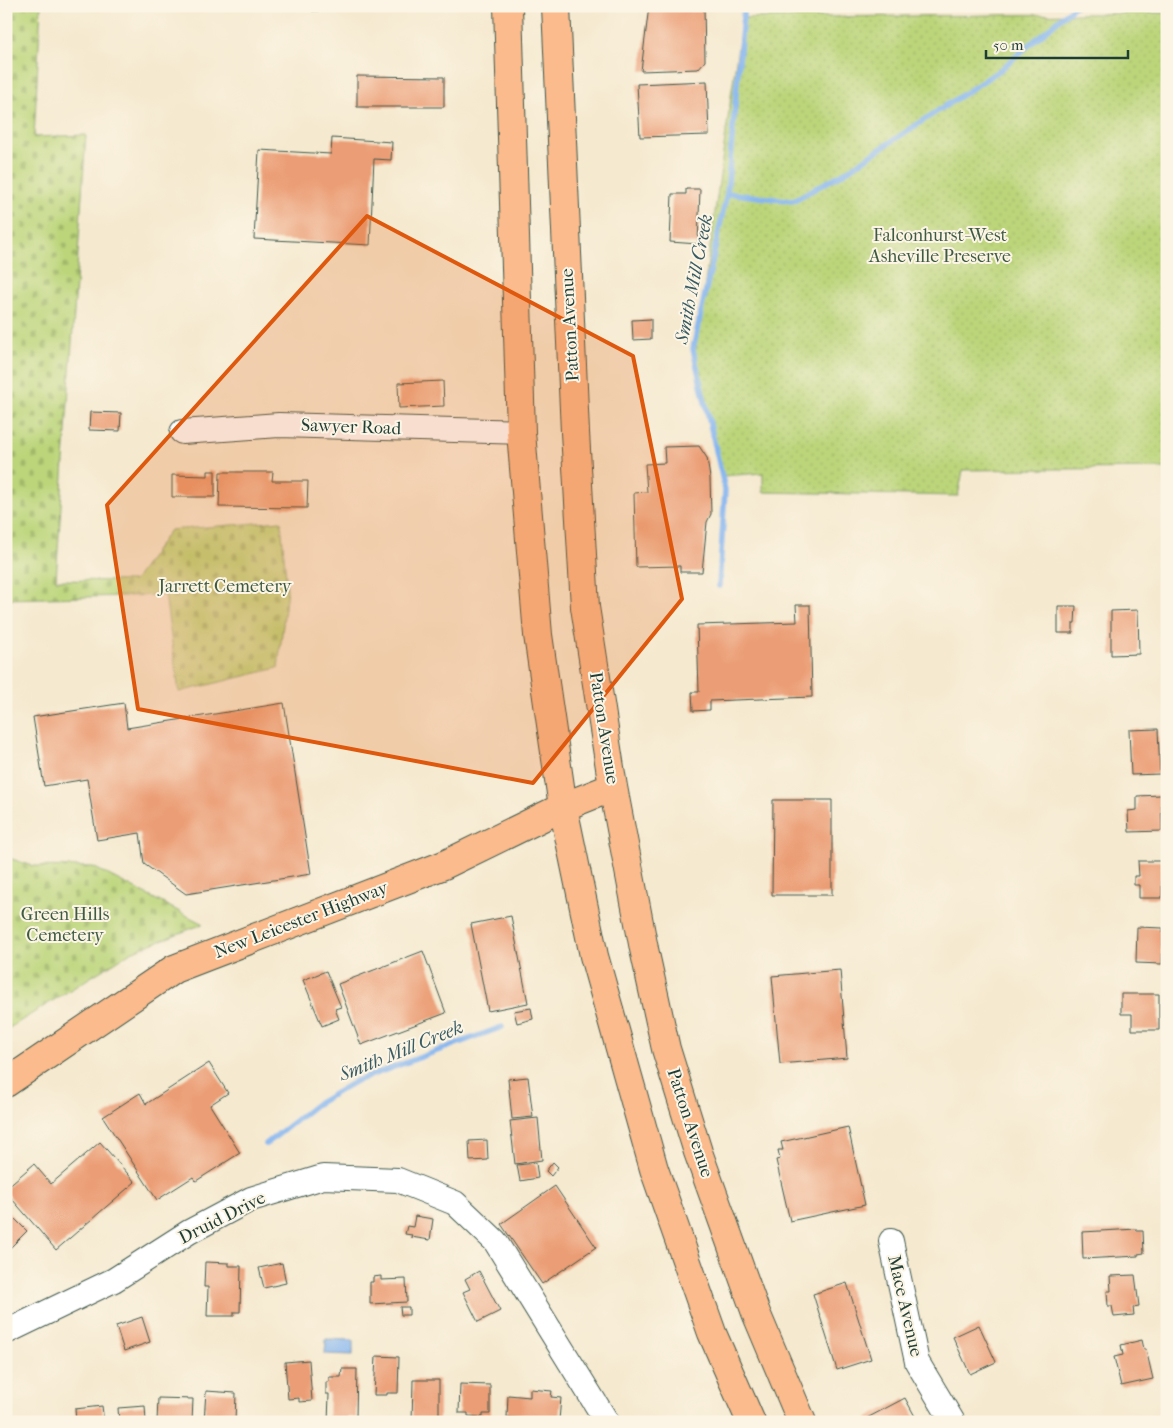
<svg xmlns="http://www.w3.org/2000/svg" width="1173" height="1428" font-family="'IM FELL French Canon',serif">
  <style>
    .cemetery { fill: url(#cemetery-stones); stroke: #6e8957 }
    .park { fill: url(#park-dots); stroke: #6e8957 }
    .water { fill: #84b5f0; stroke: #527992 }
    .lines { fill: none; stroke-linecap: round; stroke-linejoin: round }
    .stream { stroke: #84b5f0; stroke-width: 5.5 }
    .building { fill: #eb9d75 }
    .minor-casing { stroke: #3f574b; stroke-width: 26 }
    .major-casing { stroke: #3f574b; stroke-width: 30 }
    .minor { stroke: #fff; stroke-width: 24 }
    .major { stroke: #fbbb8c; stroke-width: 28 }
    .marked { fill: #de580e; fill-opacity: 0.2; stroke: #de580e; stroke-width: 4; stroke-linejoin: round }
    .labels { text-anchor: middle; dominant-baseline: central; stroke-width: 4; stroke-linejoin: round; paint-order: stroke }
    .park-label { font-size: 18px; fill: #3e5b42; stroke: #fcf5e5 }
    .street-label { font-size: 18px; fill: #1f3d34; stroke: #fcf5e5 }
    .water-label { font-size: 19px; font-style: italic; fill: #385b63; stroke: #fcf5e5 }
  </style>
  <defs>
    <pattern id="cemetery-stones" width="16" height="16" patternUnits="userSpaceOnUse" patternTransform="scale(1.25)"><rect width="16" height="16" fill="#bcd57a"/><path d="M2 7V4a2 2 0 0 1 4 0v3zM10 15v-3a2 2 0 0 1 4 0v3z" fill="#a1b86a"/></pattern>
    <pattern id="park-dots" width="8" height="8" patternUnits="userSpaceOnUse" patternTransform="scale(1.25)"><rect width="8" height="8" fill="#bcd57a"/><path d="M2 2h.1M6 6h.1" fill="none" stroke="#a1b86a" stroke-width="1.8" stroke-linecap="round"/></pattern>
  </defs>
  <rect width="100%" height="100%" fill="#fcf5e5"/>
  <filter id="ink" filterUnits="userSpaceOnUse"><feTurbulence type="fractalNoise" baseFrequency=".02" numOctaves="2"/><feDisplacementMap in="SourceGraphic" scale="10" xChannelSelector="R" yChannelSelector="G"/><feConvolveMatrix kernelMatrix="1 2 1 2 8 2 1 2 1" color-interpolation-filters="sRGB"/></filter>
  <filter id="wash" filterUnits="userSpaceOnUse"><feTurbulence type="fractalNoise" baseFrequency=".0096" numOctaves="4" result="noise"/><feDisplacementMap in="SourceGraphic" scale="20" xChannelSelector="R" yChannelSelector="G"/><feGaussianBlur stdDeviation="1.12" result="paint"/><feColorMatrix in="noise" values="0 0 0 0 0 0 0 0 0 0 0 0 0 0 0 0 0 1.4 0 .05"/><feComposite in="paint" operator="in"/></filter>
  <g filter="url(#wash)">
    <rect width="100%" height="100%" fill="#f5e9cf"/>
    <path class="cemetery" d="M6 6H41L34 137 86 135 56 580 134 581 170 530 281 521 287 590 278 668 179 692 165 595 6 599Z
      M6 857 33 866 93 867 203 924 131 952 6 1030Z"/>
    <path class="park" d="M1167 13V468L963 470 958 496 763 492V473L722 476 694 361 742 18Z"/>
    <path class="water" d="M326 1339 353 1340V1355L325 1354Z"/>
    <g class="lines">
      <path class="stream" d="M727 193 792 201 842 174 1000 70 1075 6
        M719 586 725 490 693 349 727 193 744 6
        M266 1144 315 1105 356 1081 502 1027"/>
    </g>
    <g id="blocks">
      <path class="building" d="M311 6H408V8L312 11Z
        M649 6H704L705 61 698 69 641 71Z
        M357 76 444 77V107H357Z
        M707 81 709 135 640 137 637 84Z
        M332 138 392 142 391 160 374 159 370 245 254 239 259 150 331 154Z
        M686 189H700L698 244 670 242 672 194H686Z
        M651 319V339L633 340 632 320Z
        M443 381 444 406 399 408 398 383Z
        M90 412 121 413 120 431 89 430Z
        M699 446 707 458 710 478 711 514 707 522 702 572H680V566L636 567 634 493 647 492 645 464 665 463 664 447Z
        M208 471H215V497H172V475L208 476Z
        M220 472H273L272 481H308L307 508 219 507Z
        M796 605H810L812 697 710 701V710L693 711 692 692H699L697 625 797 622Z
        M1058 606H1076L1075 623H1073V633H1058Z
        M1138 610 1139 654 1111 655V611Z
        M124 703 127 728 284 703 311 874 186 894 144 864 140 833 97 840 87 779 44 786 33 717Z
        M1158 729 1160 774 1131 775 1129 730Z
        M1161 795 1162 831 1129 832 1128 811 1137 810V796Z
        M773 800H832V895H772Z
        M1138 861H1162V898H1139V885H1134V876H1139Z
        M511 916 528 1003 488 1011 471 924Z
        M1137 927 1163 928 1162 964 1136 963Z
        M423 951 446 1013 361 1045 338 984Z
        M840 970 847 1058 780 1064 772 976Z
        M326 971 341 1007 335 1009 339 1019 322 1026 303 980Z
        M1121 994H1159V1030H1132V1014H1121Z
        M531 1008 533 1019 517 1023 514 1011Z
        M209 1063 228 1093 210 1105 240 1153 196 1181 193 1177 157 1200 103 1117 140 1093 146 1104Z
        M528 1077 533 1117 512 1119 508 1079Z
        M538 1118 542 1160 515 1164 510 1121Z
        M848 1127 865 1205 790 1221 776 1160 780 1159 778 1150H783L781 1142Z
        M487 1140 488 1160 470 1161 469 1141Z
        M100 1142 135 1182 56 1250 6 1192V1188L34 1164 51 1184Z
        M553 1162 558 1167 551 1176 546 1171Z
        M536 1163 538 1178 520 1181 517 1165Z
        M555 1186 596 1247 542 1284 501 1224Z
        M6 1210 27 1231 6 1252Z
        M415 1216 433 1219 430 1240 411 1237 412 1235 405 1234 407 1226 413 1227Z
        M1137 1229V1231H1143L1144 1253 1138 1254V1256L1083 1259 1082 1232Z
        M205 1262 229 1263V1266H241L240 1312H234V1316H207L208 1287H204Z
        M282 1263 286 1283 264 1288 259 1268Z
        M479 1271 500 1311 478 1322 463 1292 470 1289 465 1279Z
        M1135 1275 1139 1306 1133 1307 1134 1315 1114 1317 1112 1306H1108L1107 1291H1111L1110 1276Z
        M381 1276V1280L406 1279 407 1302 370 1304V1282H373V1277Z
        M847 1283 871 1359 837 1370 813 1294Z
        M400 1307H409V1315H401Z
        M142 1317 150 1342 124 1351 116 1326Z
        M979 1325 996 1362 970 1374 953 1337Z
        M1142 1340 1144 1349H1146L1153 1379 1121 1386 1114 1357 1123 1355 1121 1345Z
        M376 1356 399 1357 398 1393H387V1395H374Z
        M309 1360 312 1401 299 1402V1398L288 1399 285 1362Z
        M342 1369H357L356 1418 347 1417V1422H328L329 1394H326V1382H329V1377H341Z
        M413 1380H439V1422H412Z
        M460 1384 490 1385V1414H483V1417L468 1416V1413H459Z
        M530 1389 552 1391 551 1397 561 1398 559 1420 546 1419V1422H525L526 1419 507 1417 508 1395 530 1397Z
        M206 1391 236 1393 235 1422H204Z
        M158 1398 193 1399 192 1422H157Z
        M905 1398 918 1422H869L867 1418Z
        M102 1406 104 1422H76L75 1409Z
        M145 1406 146 1422H119L118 1408Z"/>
    </g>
  </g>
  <g filter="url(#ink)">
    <use href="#blocks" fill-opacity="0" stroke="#3f574b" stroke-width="1"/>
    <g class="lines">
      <defs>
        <path id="minor" d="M182 432 279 425 521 432
          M891 1241 917 1362 953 1422
          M6 1332 114 1280 189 1232 251 1199 323 1177 398 1180 455 1203 495 1241 607 1422"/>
        <path id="major" d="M508 6 521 432 538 635 563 807 594 956 654 1169 712 1333 751 1422
          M556 6 575 432 585 607 613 787 644 949 666 1049 698 1152 756 1313 802 1422
          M6 1083 174 969 444 865 563 807 613 787"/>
      </defs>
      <use href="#minor" class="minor-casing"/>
      <use href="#major" class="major-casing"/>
      <use href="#minor" class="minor"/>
      <use href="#major" class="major"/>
    </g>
  </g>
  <path class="marked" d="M367 216 633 356 682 599 533 783 138 709 107 505Z"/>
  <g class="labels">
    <g class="park-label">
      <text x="940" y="235">Falconhurst-West<tspan x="940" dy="21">Asheville Preserve</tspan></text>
      <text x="225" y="586">Jarrett Cemetery</text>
      <text x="65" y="914">Green Hills<tspan x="65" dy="21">Cemetery</tspan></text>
    </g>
    <g class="street-label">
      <text transform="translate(570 325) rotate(-93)">Patton Avenue</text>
      <text transform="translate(351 427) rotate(2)">Sawyer Road</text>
      <text transform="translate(604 728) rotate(81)">Patton Avenue</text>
      <text transform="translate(301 920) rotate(-21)">New Leicester Highway</text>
      <text transform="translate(690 1123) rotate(72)">Patton Avenue</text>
      <text transform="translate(222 1218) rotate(-27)">Druid Drive</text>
      <text transform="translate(905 1306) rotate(77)">Mace Avenue</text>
    </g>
    <g class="water-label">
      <text transform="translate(694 279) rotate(-79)">Smith Mill Creek</text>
      <text transform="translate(401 1051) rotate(-22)">Smith Mill Creek</text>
    </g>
  </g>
  <rect width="1173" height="1428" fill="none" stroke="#fcf5e5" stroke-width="25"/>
  <path d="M986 50v8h142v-8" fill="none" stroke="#1f3d34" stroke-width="2.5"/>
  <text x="993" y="50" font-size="15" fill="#1f3d34" stroke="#fcf5e5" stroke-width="4" paint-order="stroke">50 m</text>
</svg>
